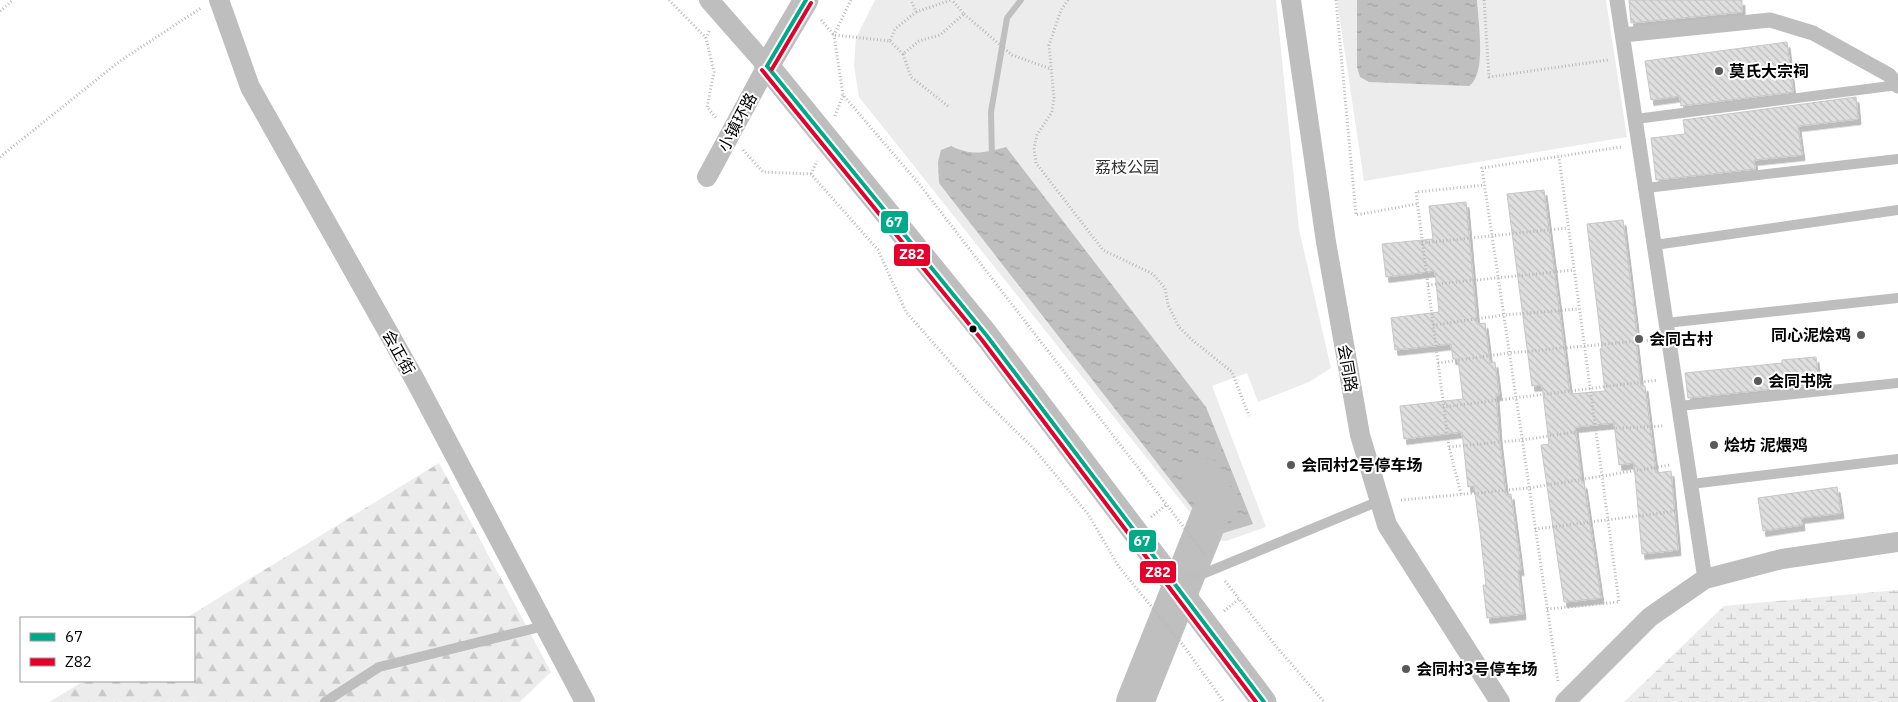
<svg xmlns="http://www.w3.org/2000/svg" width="1898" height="702" font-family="'IBM Plex Sans','Noto Sans SC',sans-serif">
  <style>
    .forest { fill: url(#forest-firs) }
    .wetland { fill: url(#wetland-marsh) }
    .park { fill: #ececec }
    .water { fill: url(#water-ripples) }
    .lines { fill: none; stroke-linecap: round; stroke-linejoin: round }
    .stream { stroke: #bfbfbf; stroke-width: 6 }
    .river { stroke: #bfbfbf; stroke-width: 38 }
    .building { fill: url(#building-back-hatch); stroke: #c7c7c7; filter: url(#shadow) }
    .path { stroke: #b9b9b9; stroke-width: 3; stroke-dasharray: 1 2.5; stroke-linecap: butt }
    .service { stroke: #bebebe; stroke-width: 10 }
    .pedestrian { stroke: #bebebe; stroke-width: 15 }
    .minor { stroke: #bebebe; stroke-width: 20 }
    .tertiary { stroke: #bebebe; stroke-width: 25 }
    .bus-1-casing { stroke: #fff; stroke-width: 8 }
    .bus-2-casing { stroke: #fff; stroke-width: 8 }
    .bus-1 { stroke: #0a8; stroke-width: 4 }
    .bus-2 { stroke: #e4002b; stroke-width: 4 }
    .poi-dot { fill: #595959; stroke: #fff; stroke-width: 2 }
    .bus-dot { fill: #000; stroke: #fff; stroke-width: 2 }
    .labels { text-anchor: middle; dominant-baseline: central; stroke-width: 4; stroke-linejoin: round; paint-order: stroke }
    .poi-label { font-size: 16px; font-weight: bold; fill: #000; stroke: #fff; text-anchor: start }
    .street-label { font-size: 16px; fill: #000; stroke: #fff }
    .park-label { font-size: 16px; fill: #333; stroke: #fff }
    .line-badge { stroke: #fff; stroke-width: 2 }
    .badge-label { font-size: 14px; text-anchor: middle; font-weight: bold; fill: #fff }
  </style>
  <defs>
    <pattern id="forest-firs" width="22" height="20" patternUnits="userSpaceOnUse" patternTransform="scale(1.25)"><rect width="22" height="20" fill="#ececec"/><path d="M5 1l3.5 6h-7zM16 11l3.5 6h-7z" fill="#c9c9c9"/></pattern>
    <pattern id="wetland-marsh" width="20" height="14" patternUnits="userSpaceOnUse" patternTransform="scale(1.25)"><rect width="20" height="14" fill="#ececec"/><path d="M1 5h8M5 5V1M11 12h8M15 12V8" fill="none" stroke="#c9c9c9"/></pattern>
    <pattern id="water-ripples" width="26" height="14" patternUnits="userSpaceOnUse" patternTransform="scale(1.25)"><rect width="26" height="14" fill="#bfbfbf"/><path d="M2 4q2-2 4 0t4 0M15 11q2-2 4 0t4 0" fill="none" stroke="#a2a2a2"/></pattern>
    <pattern id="building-back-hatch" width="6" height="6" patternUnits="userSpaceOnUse" patternTransform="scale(1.25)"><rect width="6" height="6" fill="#dfdfdf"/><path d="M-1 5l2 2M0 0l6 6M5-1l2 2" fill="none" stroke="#bebebe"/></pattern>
    <filter id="shadow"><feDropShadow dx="3" dy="5.5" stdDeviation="0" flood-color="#0004"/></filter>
  </defs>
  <rect width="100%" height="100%" fill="#fff"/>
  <path class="forest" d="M439 463 551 672 520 702H49L84 681H194V618H186Z"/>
  <path class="wetland" d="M1898 590V702H1624L1724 606Z"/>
  <path class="park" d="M875 0H1276L1299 229 1331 368 1309 382 1258 402 1247 373 1212 386 1266 527 1226 541 1212 540 859 97 854 66 856 38Z
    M1337 0H1606L1627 137 1364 181Z"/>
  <path class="water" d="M1357 0H1477C1478 21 1487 74 1469 86L1369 82 1360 77 1357 67Z
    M951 146C972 156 984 153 1006 147L1206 407 1253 524 1214 536 939 183 938 162 941 150Z"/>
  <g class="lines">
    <path class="stream" d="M992 159 991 112 1007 18 1021 0"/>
    <path class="river" d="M1135 702 1216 500 1204 477"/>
  </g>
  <path class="building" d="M1629 0H1742V12L1631 23Z
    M1787 42 1793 92 1681 106 1680 96 1651 100 1645 61Z
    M1856 97 1858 119 1798 126 1802 155 1754 160 1755 169 1656 180 1651 138 1685 134 1683 120Z
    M1544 190 1570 394 1605 391 1600 349 1602 348 1587 224 1623 220 1637 334H1635L1641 386H1645L1656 473 1671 471 1678 550 1642 554 1634 463 1619 465 1614 423 1575 427 1582 483H1584L1601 598 1564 602 1541 445 1549 444 1542 385 1532 386 1507 194Z
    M1466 202 1477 324 1485 323 1490 363 1495 362 1499 395H1496L1499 437 1506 495 1511 494 1521 570H1518L1523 614 1487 618 1483 585H1486L1480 531 1474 486 1468 487 1462 432 1404 439 1400 406 1463 399 1458 359H1453L1451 344 1395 350 1391 318 1439 312 1435 271 1386 277 1382 244 1433 239 1429 206Z
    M1816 357 1819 384 1688 398 1685 373 1782 363V360Z
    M1837 487 1841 513 1801 518 1802 525 1763 531 1758 498Z"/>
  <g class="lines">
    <path class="path" d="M669 0 706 38
      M851 0 834 35 843 95 920 185 1206 556
      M1068 0 1061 10 1049 45 1054 98 1052 112 1037 135 1034 148 1036 163 1103 250 1153 274 1165 288 1168 305 1179 327 1191 339 1232 372 1249 416
      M1336 0 1356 215 1417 204
      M1484 0 1489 77 1608 60
      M0 11 13 0
      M916 12 951 0
      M964 14 1012 55 1051 69
      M821 20 834 35 890 41 895 29 916 12 911 0
      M709 31 706 38 714 72 707 107 717 119
      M890 41 903 54
      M948 106 911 77 903 54 919 41 940 35 964 14 952 0
      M835 116 843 95
      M743 150 763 172 811 174 878 250 906 312 980 396 1035 450 1088 514 1119 567 1183 645 1224 702
      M0 157 120 61 201 8
      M811 174 817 161
      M1422 243 1568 228
      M1428 285 1574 270
      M1433 325 1504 315 1579 309
      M1438 363 1509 353 1651 340
      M1443 407 1658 380
      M1449 447 1522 440 1596 429 1664 426
      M1461 494 1449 447 1416 192 1485 185
      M1401 500 1529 488 1670 465
      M1151 517 1166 505
      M1535 529 1677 511
      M1225 581 1275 645 1324 702
      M1547 609 1619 602 1559 157
      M1224 611 1239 599
      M1558 681 1482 168 1621 147"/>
    <path class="service" d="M1636 119 1898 85
      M1646 188 1898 159
      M1655 245 1898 210
      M1666 323 1898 298
      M1679 406 1898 383
      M1691 484 1898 459
      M1176 585 1372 504
      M325 702 379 667 544 626"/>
    <path class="pedestrian" d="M1617 0 1705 579
      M1623 35 1770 20 1813 33 1889 75 1898 86"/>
    <path class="minor" d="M219 0 250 87 414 378 585 702
      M1291 0 1326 242 1360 435 1387 525 1500 702
      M707 177 767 66 709 0
      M1565 702 1650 617 1705 579 1782 559 1898 542"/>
    <path class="tertiary" d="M806 0 767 66 987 336 1264 702"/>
    <defs>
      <path id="bus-1" d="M767 66 987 336 1264 702
        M767 66 806 0"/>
      <path id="bus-2" d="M772 69 811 3
        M762 70 982 340 1256 702"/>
    </defs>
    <use href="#bus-1" class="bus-1-casing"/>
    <use href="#bus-2" class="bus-2-casing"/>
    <use href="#bus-1" class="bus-1"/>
    <use href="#bus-2" class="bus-2"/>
  </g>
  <g class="poi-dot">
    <circle cx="1719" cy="71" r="5"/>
    <circle cx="1861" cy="335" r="5"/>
    <circle cx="1639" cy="339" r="5"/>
    <circle cx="1758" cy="381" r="5"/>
    <circle cx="1714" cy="445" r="5"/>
    <circle cx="1291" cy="465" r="5"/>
    <circle cx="1406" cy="669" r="5"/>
  </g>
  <circle class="bus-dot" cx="973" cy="329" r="4.5"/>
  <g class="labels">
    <g class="poi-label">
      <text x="1729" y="71">莫氏大宗祠</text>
      <text x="1851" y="335" text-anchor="end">同心泥烩鸡</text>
      <text x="1649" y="339">会同古村</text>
      <text x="1768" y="381">会同书院</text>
      <text x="1724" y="445">烩坊 泥煨鸡</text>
      <text x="1301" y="465">会同村2号停车场</text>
      <text x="1416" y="669">会同村3号停车场</text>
    </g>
    <g class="street-label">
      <text transform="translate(737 122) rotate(-62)">小镇环路</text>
      <text transform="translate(399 352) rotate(61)">会正街</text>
      <text transform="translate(1348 368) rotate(80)">会同路</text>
    </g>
    <g class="park-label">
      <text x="1127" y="167">荔枝公园</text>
    </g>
  </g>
  <g class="line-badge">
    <rect x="880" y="210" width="29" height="24" rx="5" fill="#0a8"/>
    <rect x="893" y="243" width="38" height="24" rx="5" fill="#e4002b"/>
    <rect x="1128" y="529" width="29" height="24" rx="5" fill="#0a8"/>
    <rect x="1139" y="560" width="38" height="24" rx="5" fill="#e4002b"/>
  </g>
  <g class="badge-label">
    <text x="894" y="227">67</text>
    <text x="912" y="259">Z82</text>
    <text x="1142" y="546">67</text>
    <text x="1158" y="577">Z82</text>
  </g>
  <rect x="20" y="617" width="175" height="65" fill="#ffffff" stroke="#999999"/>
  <rect x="30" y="633" width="25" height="8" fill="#00aa88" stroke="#999999"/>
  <text x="65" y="642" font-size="15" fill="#000000">67</text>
  <rect x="30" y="658" width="25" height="8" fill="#e4002b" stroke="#999999"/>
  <text x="65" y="667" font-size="15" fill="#000000">Z82</text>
</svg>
